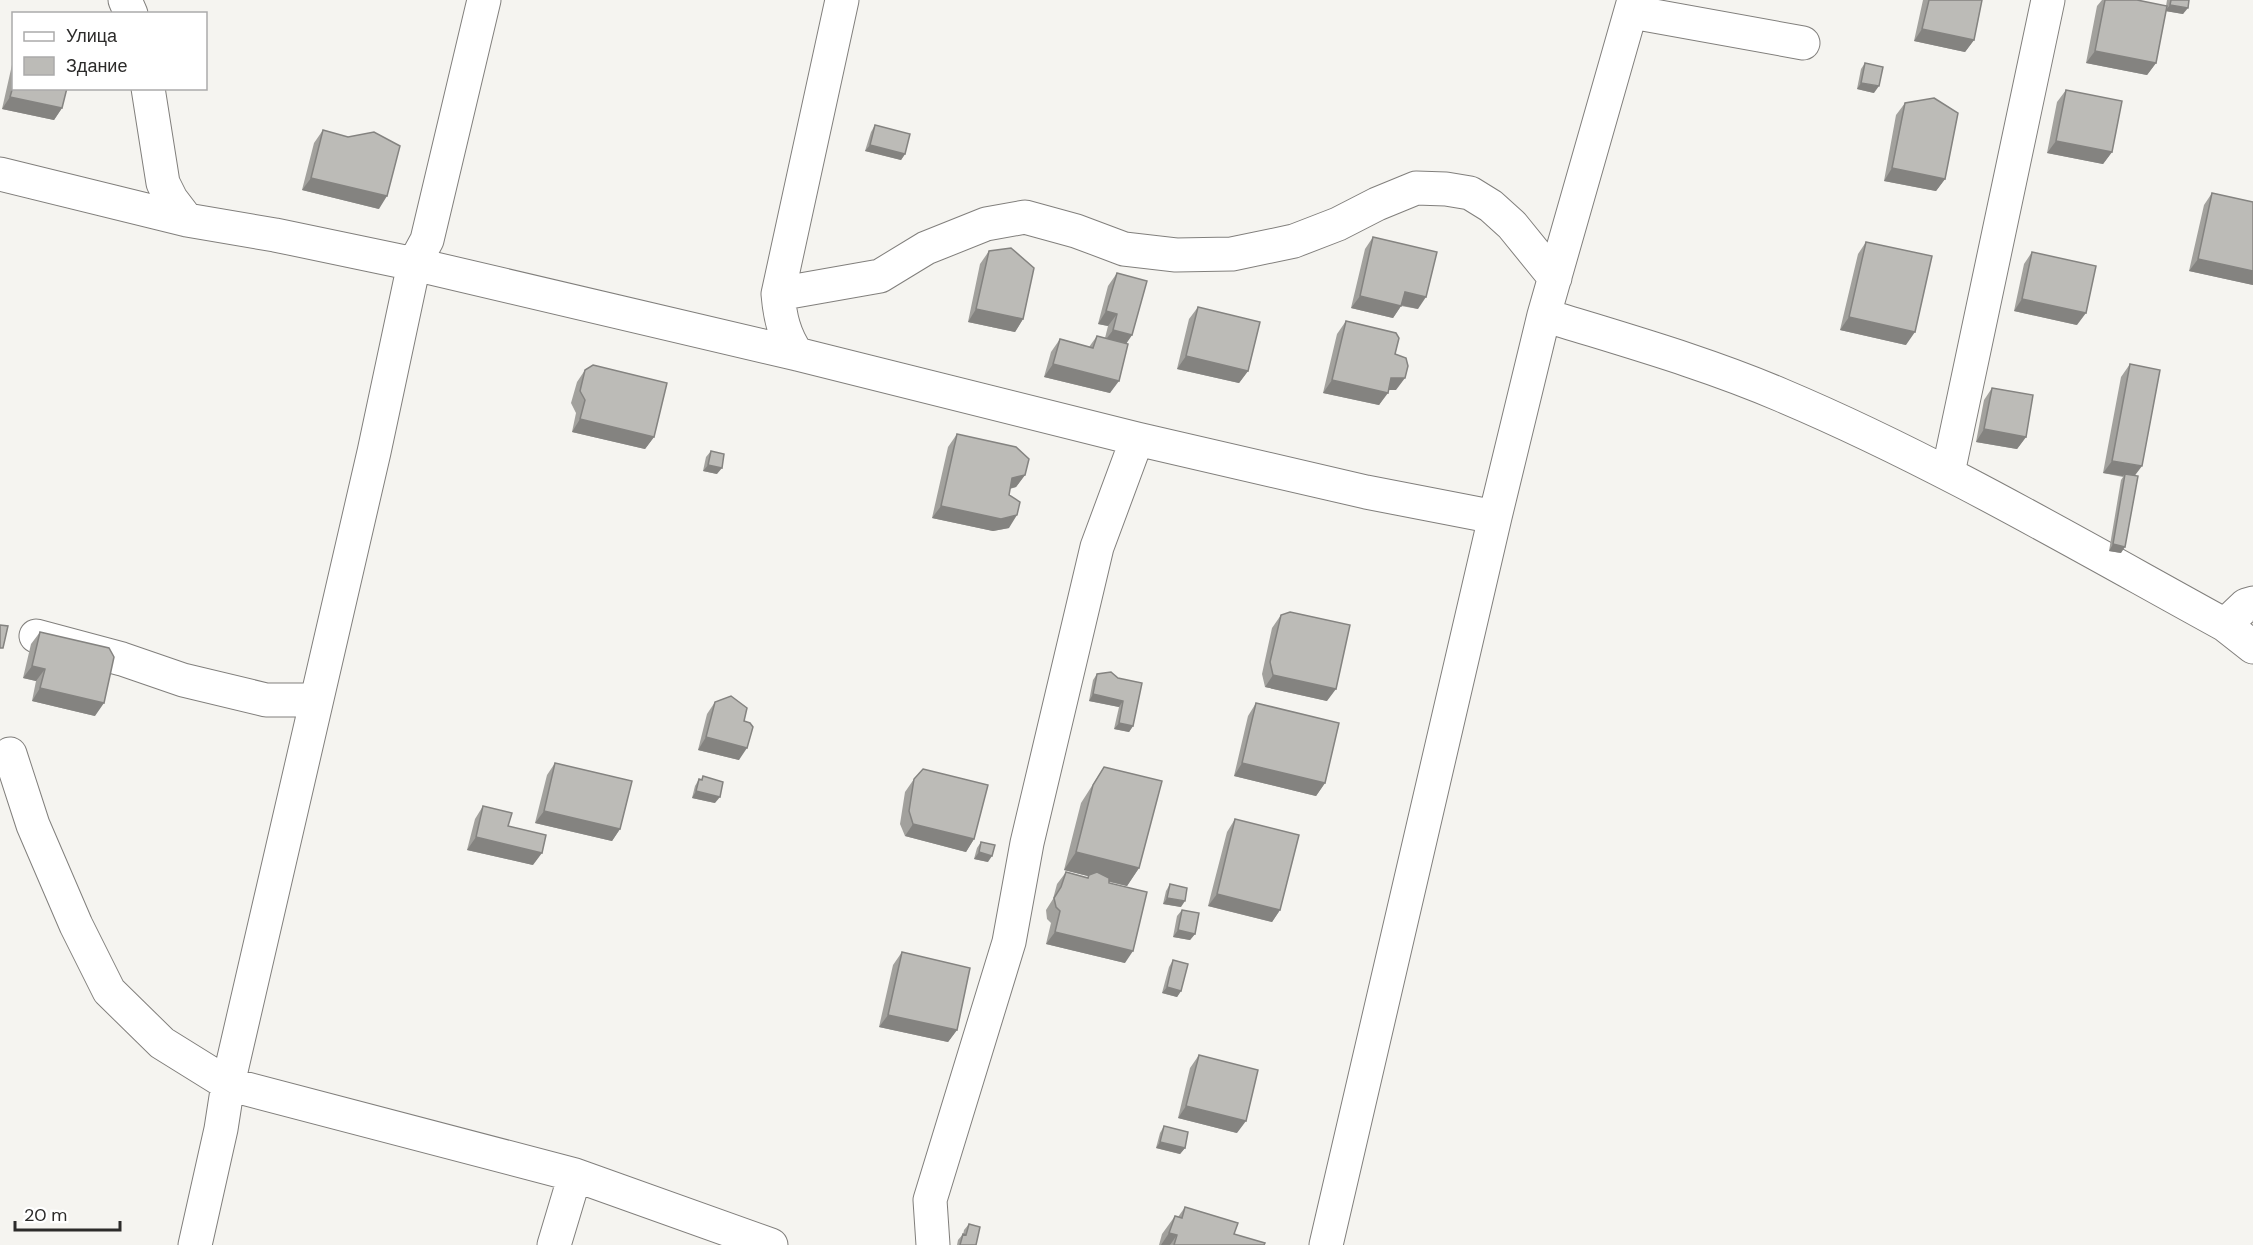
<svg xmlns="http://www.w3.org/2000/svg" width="2253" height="1245" font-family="'DM Sans',sans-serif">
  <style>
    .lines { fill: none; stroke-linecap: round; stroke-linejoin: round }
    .minor-casing { stroke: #817f7c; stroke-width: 35 }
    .minor { stroke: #fff; stroke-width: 33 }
    .wall { fill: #a2a19d }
    .shaded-wall { fill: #848380 }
    .building { fill: #bcbbb7; stroke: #848380; stroke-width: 1.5 }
  </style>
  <rect width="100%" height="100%" fill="#f5f4f0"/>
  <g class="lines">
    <defs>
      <path id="minor" d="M125 0 131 14
        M1632 12 1803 43
        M148 88 163 183 171 199 187 220
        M0 174 187 220 275 235 414 264 797 354 1137 439 1366 492 1495 517
        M778 294 880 276 926 248 986 224 1025 217 1076 231 1124 249 1176 255 1232 254 1294 241 1338 224 1377 204 1416 188 1446 189 1470 193 1491 206 1512 225 1555 278
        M1544 315C1624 340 1704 362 1781 395 1935 460 2079 545 2225 625L2253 647
        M797 354C784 335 780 317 778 294L842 0
        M1948 473 2048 0
        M2225 625 2246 605 2253 603
        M36 636 122 659 183 680 266 700H316
        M10 754 33 825 76 925 109 991 162 1043 228 1084 575 1175 771 1245
        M195 1245 221 1129 228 1084 374 452 414 264 427 240 484 0
        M554 1245 575 1175
        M933 1245 930 1200 1009 942 1027 843 1097 547 1137 439
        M1326 1245 1495 517 1544 315 1634 0"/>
    </defs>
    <use href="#minor" class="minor-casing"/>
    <use href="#minor" class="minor"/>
  </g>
  <path class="wall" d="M1923 0H1982L1974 40 1965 52 1914 41Z
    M2102 0H2137L2166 6 2167 0H2189L2183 14 2166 11 2156 63 2147 75 2086 63 2097 6Z
    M14 56V88L62 108 54 120 2 109Z
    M1865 63 1874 93 1857 89 1861 69Z
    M2066 90 2112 152 2103 164 2047 153 2057 102Z
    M1905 103 1945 179 1936 191 1884 181 1896 115Z
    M875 125 905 154 901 160 865 151 871 132Z
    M323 130 379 209 302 190 314 143Z
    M2212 193 2253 202V285L2189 271 2204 205Z
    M1373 237 1418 309 1401 306 1393 318 1351 308 1365 249Z
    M1866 242 1906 345 1840 330 1858 254Z
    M989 251 1023 319 1015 332 968 322 980 264Z
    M2032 252 2077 325 2014 311 2024 264Z
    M1117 273 1132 335 1126 343 1110 393 1044 377 1051 352 1060 339 1089 347 1097 336 1105 338 1108 326 1098 324 1108 286Z
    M1198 307 1248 371 1239 383 1177 369 1189 319Z
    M1346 321 1395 354 1396 390H1388L1379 405 1323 393 1337 334Z
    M2130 364 2135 476 2121 553 2109 551 2121 480 2123 477 2103 473 2121 377Z
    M585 370 654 437 645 449 572 432 576 413 571 403 577 382Z
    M1992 388 2026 437 2017 449 1976 442 1984 400Z
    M957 434 1025 475 1016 487 1010 489 1009 528 993 531 932 518 948 447Z
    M711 451 717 474 703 471 706 457Z
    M1281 615 1327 701 1265 687 1262 674 1272 628Z
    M40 632 95 716 32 701 36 681 23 678 31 644Z
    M1111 672 1133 726 1129 732 1114 729 1119 707 1089 701 1093 680 1097 674Z
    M715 702 744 721 739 760 698 750 707 714Z
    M1256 703 1325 783 1316 796 1234 776 1248 716Z
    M555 763 620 829 612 841 535 823 547 775Z
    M1104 767 1139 868 1127 886 1109 882 1125 963 1046 944 1051 923 1047 919 1046 910 1053 899 1057 884 1066 872 1087 878 1088 876 1064 870 1081 803Z
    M703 776 715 803 692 798 695 786 699 779 701 780Z
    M914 779 974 839 966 852 905 836 900 824 905 792Z
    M483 806 533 865 467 850 475 819Z
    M1235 819 1280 910 1272 922 1208 906 1227 832Z
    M981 842 988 862 974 859 977 848Z
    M1170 884 1181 907 1163 904 1166 891Z
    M1182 910 1195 934 1190 940 1173 937 1177 916Z
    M902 952 957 1030 948 1042 879 1027 893 965Z
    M1173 960 1181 991 1177 997 1162 993 1169 967Z
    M1199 1055 1237 1133 1178 1118 1190 1068Z
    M1164 1126 1185 1148 1180 1154 1156 1148 1160 1133Z
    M1185 1207 1234 1234 1264 1245H1159L1162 1234 1175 1216 1178 1217Z
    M969 1224 976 1245H957L958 1240 963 1234V1235L964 1230Z"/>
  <path class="shaded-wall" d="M2170 5 2188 8 2183 14 2165 11Z
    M1922 29 1974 40 1965 52 1914 41Z
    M2095 51 2156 63 2147 75 2086 63Z
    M1861 83 1879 86 1874 93 1857 89Z
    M10 97 62 108 54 120 2 109Z
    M2056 141 2112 152 2103 164 2047 153Z
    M870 145 905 154 901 160 865 151Z
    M1892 168 1945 179 1936 191 1884 181Z
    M311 178 387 196 379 209 302 190Z
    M2198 259 2253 271V285L2189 271Z
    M1405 292 1426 297 1418 309 1396 304Z
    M1360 296 1401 306 1393 318 1351 308Z
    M2022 299 2086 313 2077 325 2014 311Z
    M976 309 1023 319 1015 332 968 322Z
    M1106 311 1117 314 1108 326 1098 324Z
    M1849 317 1915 332 1906 345 1840 330Z
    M1113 330 1132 335 1124 347 1104 342Z
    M1186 356 1248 371 1239 383 1177 369Z
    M1053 364 1119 381 1110 393 1044 377Z
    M1391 378H1405L1396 390H1383Z
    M1332 380 1388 393 1379 405 1323 393Z
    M580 419 654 437 645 449 572 432Z
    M1984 429 2026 437 2017 449 1976 442Z
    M2112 461 2142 466 2133 478 2125 474 2123 476 2103 473Z
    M708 465 722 468 717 474 703 471Z
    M1025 475 1016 487 1003 490 1012 478Z
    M941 506 1017 515 1009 528 993 531 932 518Z
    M2113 544 2125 547 2121 553 2109 551Z
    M32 666 45 669 36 681 23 678Z
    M1273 675 1336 689 1327 701 1265 687Z
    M40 688 104 703 95 716 32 701Z
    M1093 694 1123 701 1119 707 1089 701Z
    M1119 723 1133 726 1129 732 1114 729Z
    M706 737 747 748 739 760 698 750Z
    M1242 763 1325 783 1316 796 1234 776Z
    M696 791 720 797 715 803 692 798Z
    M544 811 620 829 612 841 535 823Z
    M913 824 974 839 966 852 905 836Z
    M476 837 542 853 533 865 467 850Z
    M979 852 992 856 988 862 974 859Z
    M1076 852 1139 868 1127 886 1064 870Z
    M1217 894 1280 910 1272 922 1208 906Z
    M1167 898 1185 901 1181 907 1163 904Z
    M1178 930 1195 934 1190 940 1173 937Z
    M1055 932 1133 951 1125 963 1046 944Z
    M1167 987 1181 991 1177 997 1162 993Z
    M888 1015 957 1030 948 1042 879 1027Z
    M1186 1106 1246 1121 1237 1133 1178 1118Z
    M1160 1142 1185 1148 1180 1154 1156 1148Z
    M1169 1233 1177 1235 1170 1245H1161Z"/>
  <path class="building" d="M1929 0H1982L1974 40 1922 29Z
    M2105 0H2137L2167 6 2156 63 2095 51Z
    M2171 0H2189L2188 8 2170 5Z
    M1865 63 1883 67 1879 86 1861 83Z
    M14 83V88H67L62 108 10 97Z
    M2066 90 2122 101 2112 152 2056 141Z
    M1934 98 1958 113 1945 179 1892 168 1905 103Z
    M875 125 910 134 905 154 870 145Z
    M323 130 348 137 374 132 400 146 387 196 311 178Z
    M2212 193 2253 202V271L2198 259Z
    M1373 237 1437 252 1426 297 1405 292 1401 306 1360 296Z
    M1866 242 1932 256 1915 332 1849 317Z
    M1011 248 1034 268 1023 319 976 309 989 251Z
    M2032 252 2096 266 2086 313 2022 299Z
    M1117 273 1147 281 1132 335 1113 330 1117 314 1106 311Z
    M1198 307 1260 322 1248 371 1186 356Z
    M1346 321 1396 333 1399 338 1395 354 1406 358 1408 366 1405 378H1391L1388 393 1332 380Z
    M1097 336 1128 344 1119 381 1053 364 1060 339 1093 348Z
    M2130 364 2160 370 2142 466 2112 461Z
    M593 365 667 383 654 437 580 419 585 400 580 391 585 370Z
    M1992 388 2033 395 2026 437 1984 429Z
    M957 434 1016 447 1029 459 1025 475 1012 478 1009 495 1020 502 1017 515 1001 519 941 506Z
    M711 451 724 454 722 468 708 465Z
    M2125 474 2138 476 2125 547 2113 544Z
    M1290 612 1350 625 1336 689 1273 675 1270 662 1281 615Z
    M0 625 8 626 3 648H0Z
    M40 632 109 648 114 657 104 703 40 688 45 669 32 666Z
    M1111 672 1118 678 1142 683 1133 726 1119 723 1123 701 1093 694 1097 674Z
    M731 696 747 708 744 721 750 723 753 727 747 748 706 737 715 702Z
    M1256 703 1339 723 1325 783 1242 763Z
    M555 763 632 781 620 829 544 811Z
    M1104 767 1162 781 1139 868 1076 852 1093 785Z
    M923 769 988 785 974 839 913 824 909 811 914 779Z
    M703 776 723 782 720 797 696 791 699 779 702 780Z
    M483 806 512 813 508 826 546 835 542 853 476 837Z
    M1235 819 1299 835 1280 910 1217 894Z
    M981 842 995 845 992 856 979 852Z
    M1066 872 1088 878 1089 875 1097 872 1109 878V883L1147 892 1133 951 1055 932 1060 911 1056 907 1054 898 1061 887Z
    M1170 884 1187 888 1185 901 1167 898Z
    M1182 910 1199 913 1195 934 1178 930Z
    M902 952 970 968 957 1030 888 1015Z
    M1173 960 1188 964 1181 991 1167 987Z
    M1199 1055 1258 1070 1246 1121 1186 1106Z
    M1164 1126 1188 1132 1185 1148 1160 1142Z
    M1185 1207 1238 1223 1234 1234 1265 1243 1264 1245H1174L1177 1235 1169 1233 1175 1216 1182 1218Z
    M969 1224 980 1227 976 1245H960L963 1234 966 1235Z"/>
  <rect x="12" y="12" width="195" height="78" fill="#ffffff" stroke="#abaaaa" stroke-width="1.5"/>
  <rect x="24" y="32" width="30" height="9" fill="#ffffff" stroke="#abaaaa" stroke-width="1.5"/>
  <text x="66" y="42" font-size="18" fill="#2c2b2a">Улица</text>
  <rect x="24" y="57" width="30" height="18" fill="#bcbbb7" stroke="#abaaaa" stroke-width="1.5"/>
  <text x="66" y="72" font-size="18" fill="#2c2b2a">Здание</text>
  <path d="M15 1221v9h105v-9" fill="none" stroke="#2c2b2a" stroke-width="3"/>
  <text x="24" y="1221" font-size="18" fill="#2c2b2a" stroke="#ffffff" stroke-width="4.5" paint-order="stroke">20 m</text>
</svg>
